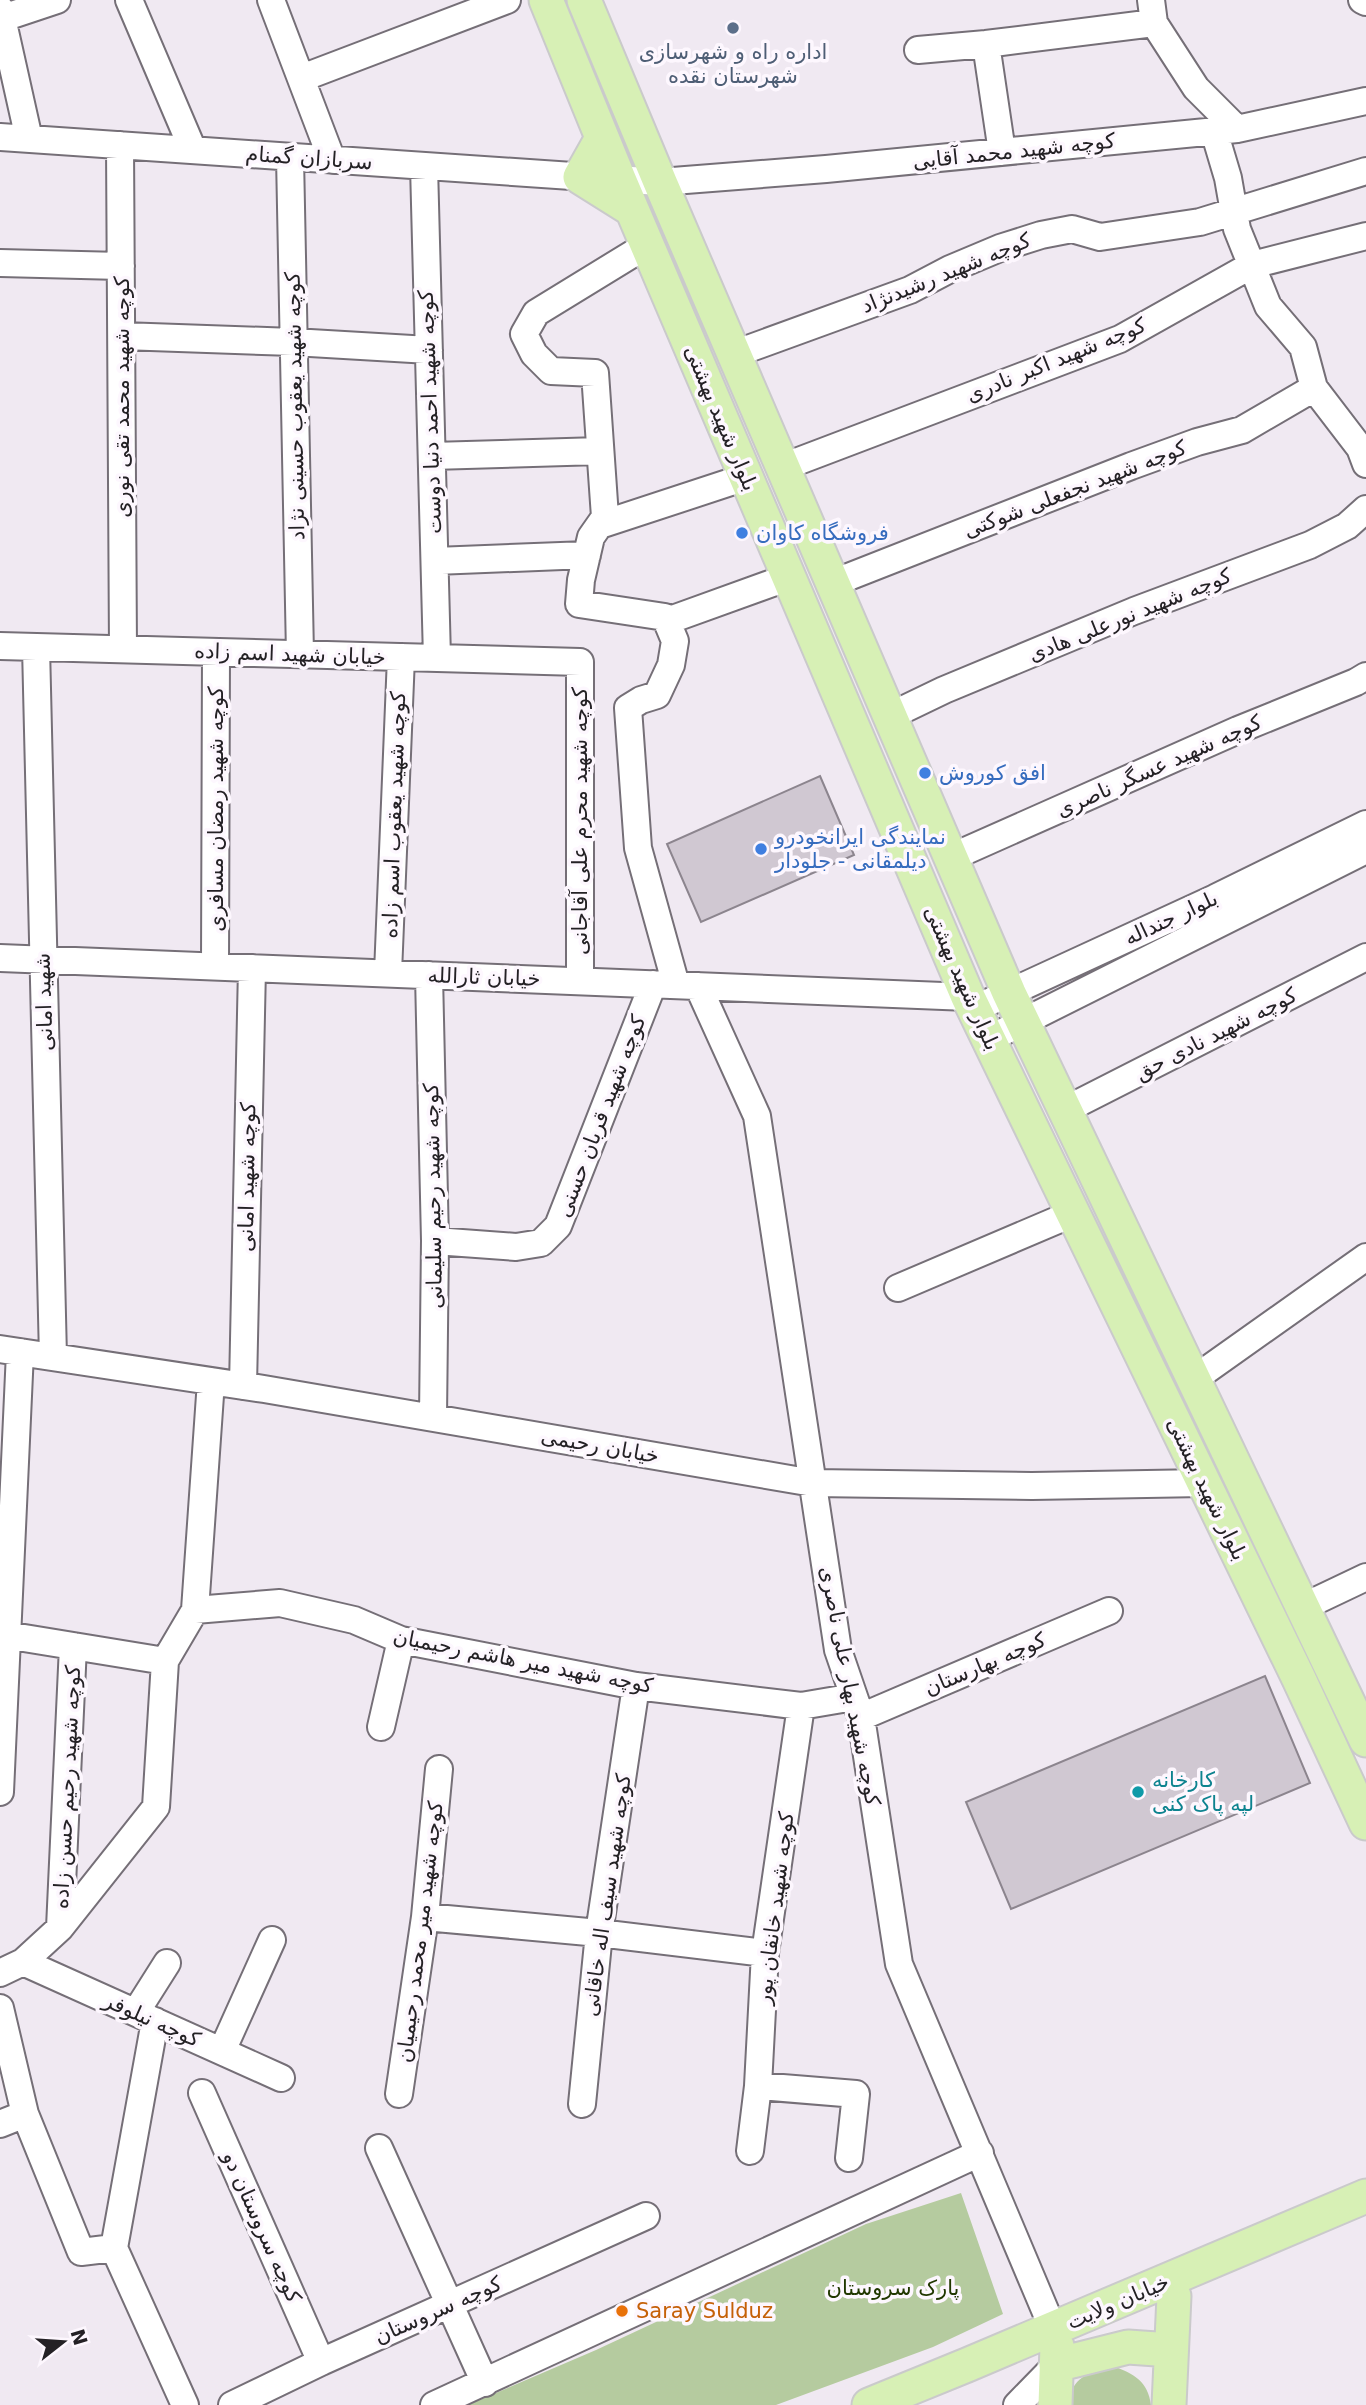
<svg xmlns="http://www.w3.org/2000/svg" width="1366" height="2405" font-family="'DejaVu Sans','Noto Sans Arabic',sans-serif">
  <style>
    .green { fill: #b5cb9f }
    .building { fill: #d0c8d2; stroke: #8c858e; stroke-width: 2 }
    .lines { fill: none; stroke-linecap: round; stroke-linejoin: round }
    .minor-casing { stroke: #756f77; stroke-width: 30 }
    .major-casing { stroke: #cacacb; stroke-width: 37 }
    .minor { stroke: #fff; stroke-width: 26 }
    .major { stroke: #d7f0b5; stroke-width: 33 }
    .service-dot { fill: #5c6f8a; stroke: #fdf7fe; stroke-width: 2.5 }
    .shop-dot { fill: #3f7fe0; stroke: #fdf7fe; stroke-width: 2.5 }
    .culture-dot { fill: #0f9aa8; stroke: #fdf7fe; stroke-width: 2.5 }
    .food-dot { fill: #e8710a; stroke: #fdf7fe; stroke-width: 2.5 }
    .labels { text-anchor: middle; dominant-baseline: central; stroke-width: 7; stroke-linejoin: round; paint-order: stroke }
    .service-label { font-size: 21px; fill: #4e5e75; stroke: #fdf7fe }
    .street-label { font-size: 21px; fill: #242125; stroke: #fdf7fe }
    .shop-label { font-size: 21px; fill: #366cbe; stroke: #fdf7fe; text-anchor: start }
    .culture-label { font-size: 21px; fill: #0d838f; stroke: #fdf7fe; text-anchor: start }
    .park-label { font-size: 21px; fill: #213800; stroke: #fdf7fe }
    .food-label { font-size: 21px; fill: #c56008; stroke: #fdf7fe; text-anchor: start }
  </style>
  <rect width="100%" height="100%" fill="#f0e9f2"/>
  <path class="green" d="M961 2193 1003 2314 933 2347 776 2405H468L596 2350 866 2224Z
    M1113 2366C1134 2374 1148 2381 1151 2405H1066C1075 2376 1084 2374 1113 2366Z"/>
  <path class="building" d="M820 776 854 855 701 922 667 844Z
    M1265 1676 1310 1783 1011 1909 966 1802Z"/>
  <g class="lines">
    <defs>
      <path id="minor" d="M129 0 193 150
        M271 0 332 160
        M1151 0 1154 23 1196 88 1237 129
        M1362 0 1366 2
        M0 9 29 139
        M3 18 57 0
        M918 50 986 44
        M302 78 507 0
        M1214 131 1228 178 1237 229 1268 306 1303 347 1314 388 1360 448 1366 464
        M0 137 660 182 826 169 1237 129 1366 101
        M120 145 123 649
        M1002 152 986 44 1154 23
        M290 157 300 654
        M424 166 437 658
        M647 245 536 313 524 334 534 354 551 371 595 373 605 517 591 537 581 580 579 604 665 617 675 641 671 665 657 695 641 700 628 708 638 848 676 985
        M0 263 121 266
        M122 336 293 342 429 350
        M734 354 910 290 950 269 1000 248 1041 235 1072 229 1100 237 1200 222 1366 171
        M432 456 600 451
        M783 467 1120 339 1252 265 1366 236
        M600 525 746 477
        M435 561 587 555
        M833 583 1131 466 1197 442 1242 430 1314 388
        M667 621 789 577
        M0 646 580 662V981
        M36 647 53 1357
        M890 716 944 690 1134 611 1310 545 1347 526 1366 509
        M952 857 1238 730 1356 682 1366 676
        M0 958 968 997
        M215 966 216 652
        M388 973 401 657
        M429 975 435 1241 433 1417
        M698 986 757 1116 838 1650 861 1717 899 1964 1053 2329
        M974 1009 1215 898 1366 824
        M989 1039 1366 850
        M1065 1110 1366 957
        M435 1241 516 1247 541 1243 558 1226 653 984
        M898 1288 1074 1213
        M0 1349 264 1389 813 1483 1032 1486 1204 1483
        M1194 1379 1366 1257
        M243 1386 252 968
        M1303 1607 1366 1577
        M195 1610 280 1603 354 1620 401 1640 636 1686 801 1706 854 1697
        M0 1634 165 1661
        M861 1717 1109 1611
        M381 1727 401 1640
        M0 1792 20 1352
        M425 1917 599 1933 765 1953
        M60 1928 73 1646
        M23 1962 281 2078
        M0 1973 23 1962 60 1928 156 1807 165 1661 195 1610 211 1381
        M0 2008 25 2114 81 2252 114 2248
        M136 2012 167 1963
        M222 2051 272 1940
        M758 2086 856 2094 849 2158
        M202 2093 321 2362
        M399 2094 425 1917 439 1769
        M582 2104 599 1933 636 1686
        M0 2124 25 2114
        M379 2148 485 2383
        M750 2151 758 2086 765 1953 801 1706
        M114 2248 155 2021
        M114 2248 185 2405
        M232 2405 321 2362 646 2216
        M434 2405 980 2153
        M1017 2405 1056 2365"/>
      <path id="major" d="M546 0 619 179 968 997 1299 1679 1366 1823
        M584 0 660 182 1009 993 1366 1740
        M602 138 580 177 631 209
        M1056 2365 1128 2347 1171 2350
        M869 2405 967 2365 1366 2196
        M1055 2405 1057 2346
        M1169 2405 1174 2296"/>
    </defs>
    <use href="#minor" class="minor-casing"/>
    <use href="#major" class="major-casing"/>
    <use href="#minor" class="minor"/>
    <use href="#major" class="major"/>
  </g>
  <circle class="service-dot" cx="733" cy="28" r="7"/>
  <g class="shop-dot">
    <circle cx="742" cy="533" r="7"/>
    <circle cx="925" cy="773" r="7"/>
    <circle cx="761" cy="849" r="7"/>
  </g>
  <circle class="culture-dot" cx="1138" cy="1792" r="7"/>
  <circle class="food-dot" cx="622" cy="2311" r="7"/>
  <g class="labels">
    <g class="service-label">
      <text x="733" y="52">اداره راه و شهرسازی<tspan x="733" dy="24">شهرستان نقده</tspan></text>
    </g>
    <g class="street-label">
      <text transform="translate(1014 151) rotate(-6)">کوچه شهید محمد آقایی</text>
      <text transform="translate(309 158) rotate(4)">سربازان گمنام</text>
      <text transform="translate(946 273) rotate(-22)">کوچه شهید رشیدنژاد</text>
      <text transform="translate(1056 360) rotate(-22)">کوچه شهید اکبر نادری</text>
      <text transform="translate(122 397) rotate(-90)">کوچه شهید محمد تقی نوری</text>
      <text transform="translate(295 406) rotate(-91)">کوچه شهید یعقوب حسینی نژاد</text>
      <text transform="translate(430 412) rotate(-92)">کوچه شهید احمد دنیا دوست</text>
      <text transform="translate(721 418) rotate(67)">بلوار شهید بهشتی</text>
      <text transform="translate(1075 489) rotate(-21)">کوچه شهید نجفعلی شوکتی</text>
      <text transform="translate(1130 615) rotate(-22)">کوچه شهید نورعلی هادی</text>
      <text transform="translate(290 654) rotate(2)">خیابان شهید اسم زاده</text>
      <text transform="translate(1159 766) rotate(-24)">کوچه شهید عسگر ناصری</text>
      <text transform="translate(216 809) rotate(-90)">کوچه شهید رمضان مسافری</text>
      <text transform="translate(394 815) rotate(-88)">کوچه شهید یعقوب اسم زاده</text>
      <text transform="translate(580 821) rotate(-90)">کوچه شهید محرم علی آقاجانی</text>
      <text transform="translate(1171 918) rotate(-25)">بلوار جنداله</text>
      <text transform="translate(484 977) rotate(2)">خیابان ثارالله</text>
      <text transform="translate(962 978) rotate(66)">بلوار شهید بهشتی</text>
      <text transform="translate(44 1002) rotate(-92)">شهید امانی</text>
      <text transform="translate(1216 1034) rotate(-27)">کوچه شهید نادی حق</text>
      <text transform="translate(601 1116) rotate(-69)">کوچه شهید قربان حسنی</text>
      <text transform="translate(247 1177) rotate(-89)">کوچه شهید امانی</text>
      <text transform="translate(433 1196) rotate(-91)">کوچه شهید رحیم سلیمانی</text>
      <text transform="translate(600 1446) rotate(10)">خیابان رحیمی</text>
      <text transform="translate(1207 1489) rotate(64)">بلوار شهید بهشتی</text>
      <text transform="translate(523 1661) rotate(11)">کوچه شهید میر هاشم رحیمیان</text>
      <text transform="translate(985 1664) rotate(-23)">کوچه بهارستان</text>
      <text transform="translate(850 1686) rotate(79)">کوچه شهید بهار علی ناصری</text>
      <text transform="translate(67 1787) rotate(-87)">کوچه شهید رحیم حسن زاده</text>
      <text transform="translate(607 1895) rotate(-82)">کوچه شهید سیف اله خاقانی</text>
      <text transform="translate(775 1908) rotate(-83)">کوچه شهید خانقان پور</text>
      <text transform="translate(420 1932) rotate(-83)">کوچه شهید میر محمد رحیمیان</text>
      <text transform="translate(152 2020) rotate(24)">کوچه نیلوفر</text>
      <text transform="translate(262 2227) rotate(66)">کوچه سروستان دو</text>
      <text transform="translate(1118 2302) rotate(-23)">خیابان ولایت</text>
      <text transform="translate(438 2310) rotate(-24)">کوچه سروستان</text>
    </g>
    <g class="shop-label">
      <text x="756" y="533">فروشگاه کاوان</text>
      <text x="939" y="773">افق کوروش</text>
      <text x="775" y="837">نمایندگی ایرانخودرو<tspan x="775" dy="24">دیلمقانی - جلودار</tspan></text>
    </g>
    <g class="culture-label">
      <text x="1152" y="1780">کارخانه<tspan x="1152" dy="24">لپه پاک کنی</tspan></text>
    </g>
    <g class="park-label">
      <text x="893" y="2288">پارک سروستان</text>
    </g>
    <g class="food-label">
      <text x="636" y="2311">Saray Sulduz</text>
    </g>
  </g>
  <g transform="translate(63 2342) rotate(73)" stroke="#fdf7fe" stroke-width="5" paint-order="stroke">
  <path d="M0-5L12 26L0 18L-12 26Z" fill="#242125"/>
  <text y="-10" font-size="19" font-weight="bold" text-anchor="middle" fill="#242125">N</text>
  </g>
</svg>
